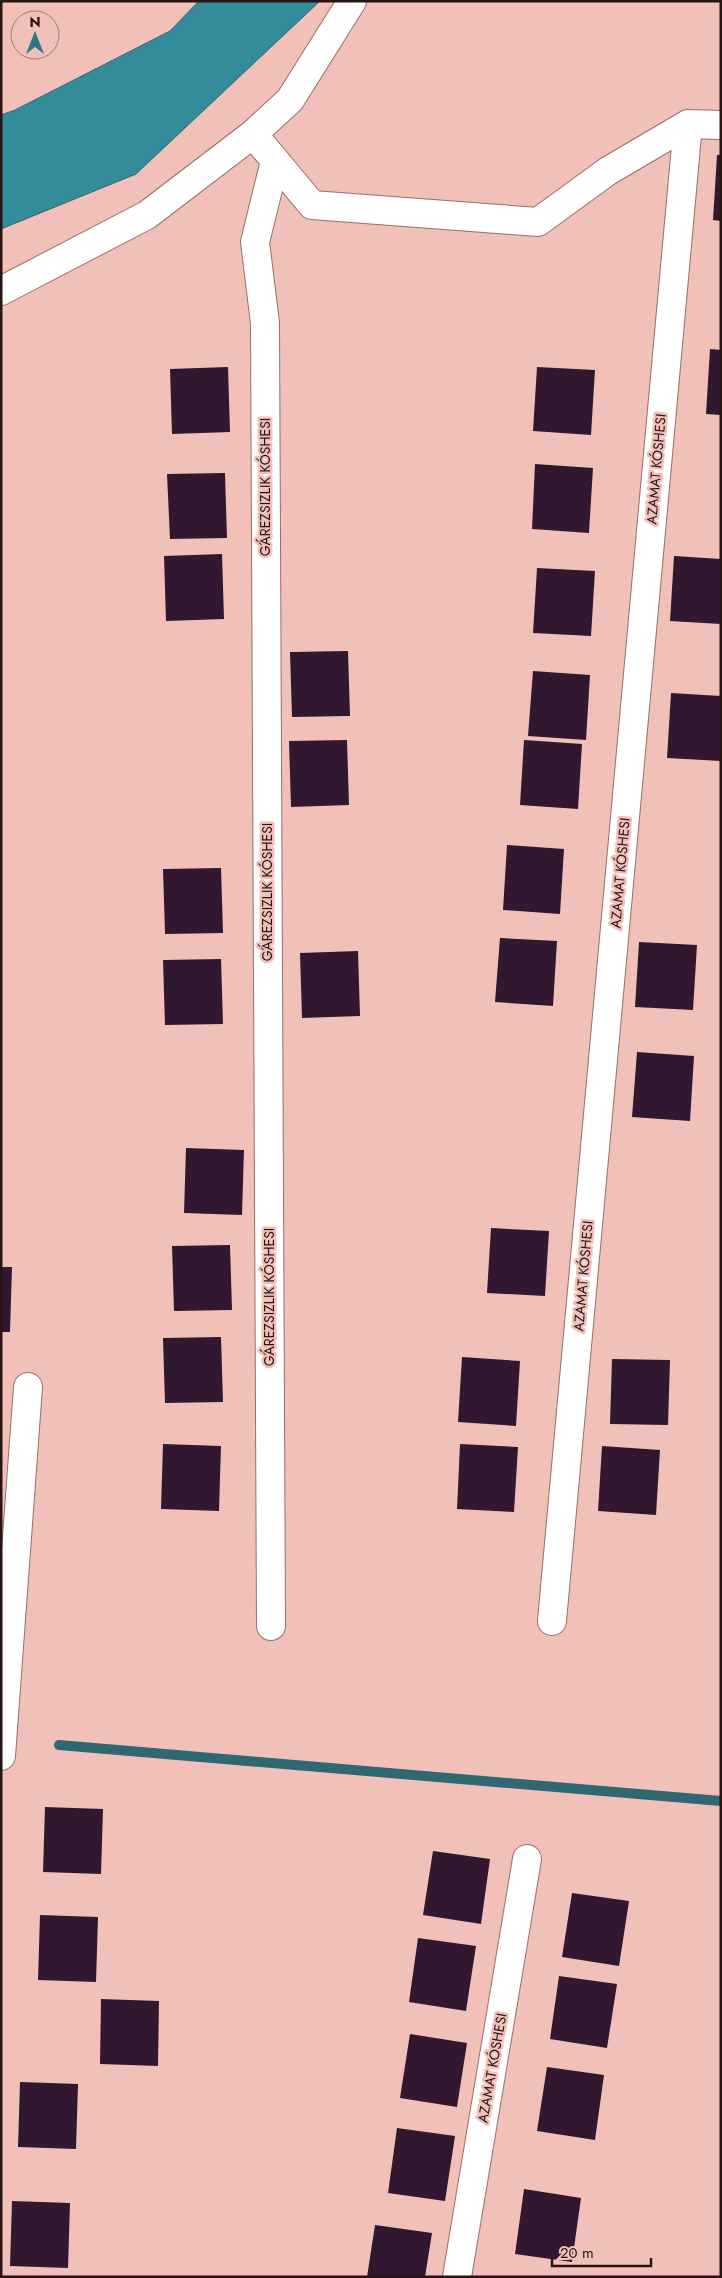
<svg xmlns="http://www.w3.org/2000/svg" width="722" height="2278" font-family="Jost,sans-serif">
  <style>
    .water { fill: #348c9a; stroke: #306872 }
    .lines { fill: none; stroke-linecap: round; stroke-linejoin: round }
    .stream { stroke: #306872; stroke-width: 10 }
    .building { fill: #311830 }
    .minor-casing { stroke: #996e67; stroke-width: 30 }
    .minor { stroke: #fff; stroke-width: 28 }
    .labels { text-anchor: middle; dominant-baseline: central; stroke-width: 5; stroke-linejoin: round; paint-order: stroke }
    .street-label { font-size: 14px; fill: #261513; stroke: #f1c1b9 }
  </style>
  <rect width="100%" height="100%" fill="#f1c1b9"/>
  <path class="water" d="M199 1H320L136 174 1 229V115L15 110 170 31Z"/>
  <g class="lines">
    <path class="stream" d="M59 1745 721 1801"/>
  </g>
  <path class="building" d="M717 155H721V221L713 220Z
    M710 349 721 350V415L706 414Z
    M228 367 230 432 172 434 170 369Z
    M537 367 595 370 591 435 533 431Z
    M535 464 593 468 589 533 532 529Z
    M225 473 227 538 170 539 167 474Z
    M222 554 224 619 166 621 164 556Z
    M674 556 721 559V624L670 621Z
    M537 568 595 571 591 636 533 633Z
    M348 651 350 716 292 717 290 652Z
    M533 671 590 675 586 740 528 736Z
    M671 693 721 696V761L667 758Z
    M347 740 349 805 291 807 289 741Z
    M524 740 582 744 578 809 520 805Z
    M507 845 564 849 560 914 503 910Z
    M221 868 223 933 165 934 163 869Z
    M500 938 557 941 553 1006 495 1002Z
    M639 942 697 945 693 1010 635 1007Z
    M358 951 360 1016 302 1018 300 953Z
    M221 959 223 1024 165 1025 163 960Z
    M637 1052 694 1056 690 1121 632 1117Z
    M186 1148 244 1150 242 1215 184 1213Z
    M491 1228 549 1231 545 1296 487 1293Z
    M230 1245 232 1310 174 1311 172 1246Z
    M1 1267H12L10 1332H1Z
    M221 1337 223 1402 165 1403 163 1338Z
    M462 1357 520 1361 516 1426 458 1422Z
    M612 1359 670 1360 668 1425 610 1424Z
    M163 1444 221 1446 219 1511 161 1509Z
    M460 1444 518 1447 514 1512 457 1509Z
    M602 1446 660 1450 656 1515 598 1511Z
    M45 1807 103 1809 101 1874 43 1872Z
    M433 1851 490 1859 481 1924 423 1915Z
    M572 1893 629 1901 619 1966 562 1957Z
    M40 1915 98 1917 96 1982 38 1980Z
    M418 1938 476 1946 466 2011 409 2002Z
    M559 1976 617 1984 607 2048 550 2039Z
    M101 1999 159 2001 158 2066 100 2064Z
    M410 2034 467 2043 457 2107 400 2098Z
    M547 2067 604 2075 595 2140 537 2131Z
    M20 2082 78 2084 76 2149 18 2147Z
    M397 2128 455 2136 445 2201 388 2193Z
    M524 2189 581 2198 572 2262 515 2254Z
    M12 2201 70 2203 68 2268 10 2266Z
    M375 2225 432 2233 425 2277H367Z"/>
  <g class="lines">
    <defs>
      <path id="minor" d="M253 134 312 205 538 222 608 171 688 124 721 125
        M1 291 147 215 253 134 290 100 352 1
        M552 1621 688 124
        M271 1626 265 323 255 242 275 161
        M1 1756 28 1387
        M457 2277 527 1859"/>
    </defs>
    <use href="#minor" class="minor-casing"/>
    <use href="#minor" class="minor"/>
  </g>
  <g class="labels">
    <g class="street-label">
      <text transform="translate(656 469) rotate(-85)">AZAMAT KÓSHESI</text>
      <text transform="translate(265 487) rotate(-90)">ǴÁREZSIZLIK KÓSHESI</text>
      <text transform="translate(620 873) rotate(-85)">AZAMAT KÓSHESI</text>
      <text transform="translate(267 892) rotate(-90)">ǴÁREZSIZLIK KÓSHESI</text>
      <text transform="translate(583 1276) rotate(-85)">AZAMAT KÓSHESI</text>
      <text transform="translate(269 1297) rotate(-90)">ǴÁREZSIZLIK KÓSHESI</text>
      <text transform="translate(492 2068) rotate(-80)">AZAMAT KÓSHESI</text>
    </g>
  </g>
  <rect width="722" height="2278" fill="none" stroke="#261513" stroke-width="5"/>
  <g transform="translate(35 35)"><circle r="24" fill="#f1c1b9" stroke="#a07c77"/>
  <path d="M0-4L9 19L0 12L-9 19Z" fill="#2e7681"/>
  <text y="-8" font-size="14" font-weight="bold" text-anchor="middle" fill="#261513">N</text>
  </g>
  <path d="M552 2258v8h99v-8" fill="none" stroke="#261513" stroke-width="2.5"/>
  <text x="560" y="2258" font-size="15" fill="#261513" stroke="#f1c1b9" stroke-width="4" paint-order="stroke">20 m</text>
</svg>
